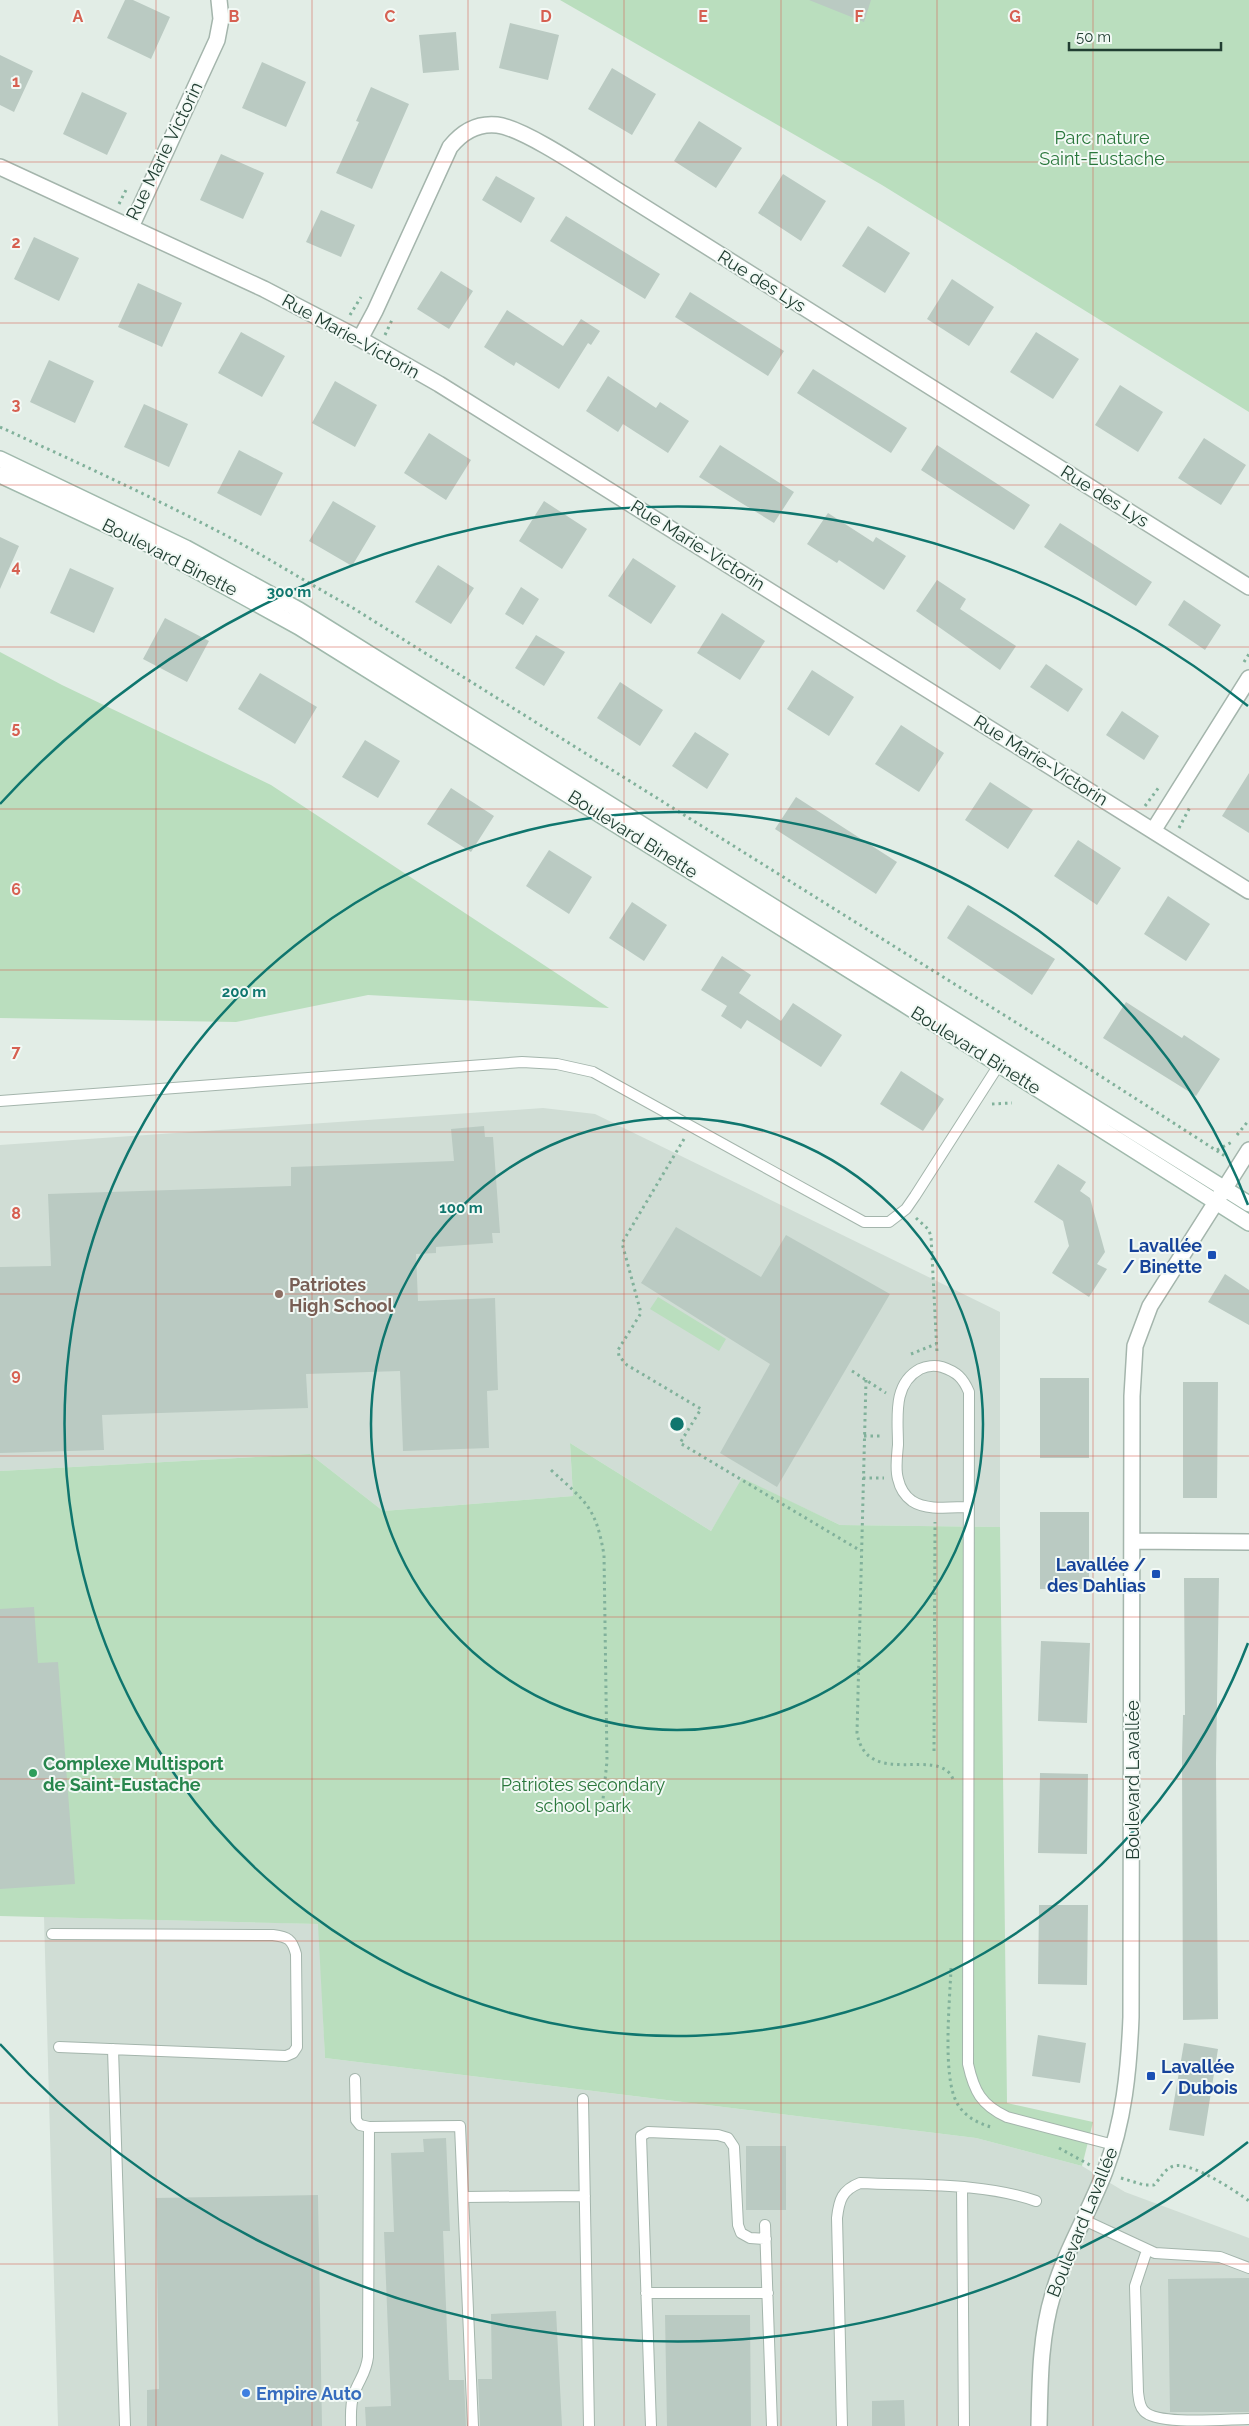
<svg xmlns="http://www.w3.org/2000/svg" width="1249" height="2426" font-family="Raleway,sans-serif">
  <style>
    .built { fill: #d0ddd5 }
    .green { fill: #badebe }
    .building { fill: #bacac2 }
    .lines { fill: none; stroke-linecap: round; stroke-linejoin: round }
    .lane-casing { stroke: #a4b5ac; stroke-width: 12 }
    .street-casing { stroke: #a4b5ac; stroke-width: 18 }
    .secondary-casing { stroke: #a0b9ac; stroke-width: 18 }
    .path { stroke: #81b19b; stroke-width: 3; stroke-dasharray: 2.5 4; stroke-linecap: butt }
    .lane { stroke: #fff; stroke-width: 10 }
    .street { stroke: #fff; stroke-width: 15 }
    .secondary { stroke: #fff; stroke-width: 15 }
    .grid { fill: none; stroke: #d66051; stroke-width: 1; stroke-opacity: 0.55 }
    .ring { fill: none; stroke: #0f766e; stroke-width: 2.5 }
    .transit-dot { fill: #1a4fb4; stroke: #f2f9f5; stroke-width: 2 }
    .education-dot { fill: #8d6e63; stroke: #f2f9f5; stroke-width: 2 }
    .leisure-dot { fill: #2e9e5b; stroke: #f2f9f5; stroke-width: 2 }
    .shop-dot { fill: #3f7fe0; stroke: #f2f9f5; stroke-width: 2 }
    .labels { text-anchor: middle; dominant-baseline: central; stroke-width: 4; stroke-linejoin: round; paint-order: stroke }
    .park-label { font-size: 18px; fill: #2a773c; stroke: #f2f9f5 }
    .street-label { font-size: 18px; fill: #213e32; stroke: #f2f9f5 }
    .transit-label { font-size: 18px; font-weight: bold; fill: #164399; stroke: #f2f9f5; text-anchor: end }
    .education-label { font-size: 18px; font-weight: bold; fill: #785e54; stroke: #f2f9f5; text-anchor: start }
    .leisure-label { font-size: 18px; font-weight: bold; fill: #27864d; stroke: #f2f9f5; text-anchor: start }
    .shop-label { font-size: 18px; font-weight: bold; fill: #366cbe; stroke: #f2f9f5; text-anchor: start }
    .grid-label { font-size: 16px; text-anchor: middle; font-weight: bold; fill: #d66051; stroke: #f2f9f5; stroke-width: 4; stroke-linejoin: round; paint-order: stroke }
    .centre { fill: #0f766e; stroke: #f2f9f5; stroke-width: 2.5 }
    .ring-label { font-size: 15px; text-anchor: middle; font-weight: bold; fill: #0f766e; stroke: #f2f9f5; stroke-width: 4; stroke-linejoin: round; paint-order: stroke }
  </style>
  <rect width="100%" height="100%" fill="#e2ede6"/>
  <path class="built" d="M543 1108 595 1114 1000 1312V1527L840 1525 743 1479 711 1531 570 1443 573 1496 383 1511 310 1454 0 1471V1145Z
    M44 1917 319 1924 325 2058 976 2138 1082 2166 1125 2192 1249 2238V2426H58Z"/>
  <path class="green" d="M560 0H1249V412L882 185Z
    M0 652 62 685 271 785 609 1008 368 995 236 1022 0 1018Z
    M658 1297 726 1339 719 1351 650 1309Z
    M570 1443 711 1531 742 1478 840 1525 1000 1527 1007 2103 1093 2122 1082 2166 976 2138 325 2058 318 1924 0 1916V1471L310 1454 383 1511 573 1496Z"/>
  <path class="building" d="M125 0H133L170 17 151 59 107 38Z
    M809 0H871L864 22Z
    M510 23 559 35 548 80 499 68Z
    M456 32 459 70 423 73 419 35Z
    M0 55 33 71 14 112 0 105Z
    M262 62 306 82 286 127 242 108Z
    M612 68 656 94 632 135 588 109Z
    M371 87 409 104 372 189 336 173 359 122 356 121Z
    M82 92 127 113 107 155 63 134Z
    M699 121 742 148 716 188 674 161Z
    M221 154 264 173 243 219 200 200Z
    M783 174 826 201 801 241 758 213Z
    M496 176 535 198 521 223 482 200Z
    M321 210 355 225 341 257 306 242Z
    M566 216 660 274 645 299 550 241Z
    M868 226 910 253 885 293 842 266Z
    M34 237 79 258 59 301 14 279Z
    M441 271 473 291 449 329 417 309Z
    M952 279 994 307 969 346 927 319Z
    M138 283 182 303 162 347 118 327Z
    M690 292 784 351 768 376 675 317Z
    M507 310 563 346 581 319 600 331 591 345 588 343 559 389 516 362 514 366 484 347Z
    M241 332 285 356 262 397 218 373Z
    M1036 332 1079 359 1053 399 1010 372Z
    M49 360 94 381 75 423 30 402Z
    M813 369 907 428 891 453 797 393Z
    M608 376 656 408 660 402 689 421 668 453 623 424 618 432 586 411Z
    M335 381 377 405 355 447 312 423Z
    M1120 385 1163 412 1138 452 1095 425Z
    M144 404 188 424 169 467 124 447Z
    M429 433 471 460 446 500 404 473Z
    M1204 438 1246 465 1221 505 1178 478Z
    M720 445 794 492 774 523 699 477Z
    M937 445 1030 505 1014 530 921 470Z
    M239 450 283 473 261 516 217 493Z
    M333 501 376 526 352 566 309 541Z
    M544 501 587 529 562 569 519 541Z
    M828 513 873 542 876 537 906 556 884 590 839 560 837 563 807 544Z
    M1060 523 1152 582 1136 606 1044 547Z
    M0 537 19 546 0 589Z
    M633 558 676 586 651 624 608 596Z
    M438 565 474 588 451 624 415 602Z
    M70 568 114 588 94 633 50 613Z
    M937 580 966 599 960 609 1016 646 1000 670 916 611Z
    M521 587 539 599 523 625 505 614Z
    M1184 600 1221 625 1205 650 1168 625Z
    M722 613 765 641 740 680 697 653Z
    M165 618 209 641 187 682 143 659Z
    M536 635 565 652 544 686 515 668Z
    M1046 664 1083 689 1068 712 1030 687Z
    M812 670 854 697 829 736 787 709Z
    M260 673 317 707 295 744 238 709Z
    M620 682 663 710 640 746 597 718Z
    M1122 711 1159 736 1144 760 1106 735Z
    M901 725 944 753 919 792 875 764Z
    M695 732 729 754 707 789 672 766Z
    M365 740 400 761 378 798 342 777Z
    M1249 773V833L1222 816Z
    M990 782 1033 810 1008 849 965 820Z
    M451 788 494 816 471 852 427 824Z
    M796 797 897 862 876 894 775 829Z
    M1078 840 1121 868 1097 905 1054 876Z
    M549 850 592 877 569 914 526 886Z
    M1168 896 1210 924 1186 961 1144 934Z
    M632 902 667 925 644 961 609 938Z
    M968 905 1055 959 1032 995 947 938Z
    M722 956 751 975 739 993 781 1021 793 1003 842 1035 821 1067 747 1020 741 1029 721 1016 727 1006 701 990Z
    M1126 1002 1182 1038 1184 1035 1220 1059 1196 1096 1103 1038Z
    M901 1071 944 1099 923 1131 880 1104Z
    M484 1126 485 1137H493L500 1233H492L493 1243 436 1247V1253L416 1254 418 1301 495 1298 498 1390 487 1391 489 1448 403 1451 400 1371 306 1374 308 1408 102 1415 104 1450 0 1453V1267L51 1266 48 1194 291 1186V1167L454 1161 451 1129Z
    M1058 1164 1086 1182 1080 1191 1090 1198 1105 1252 1097 1264 1107 1269 1089 1297 1052 1273 1069 1246 1063 1221 1034 1202Z
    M676 1227 761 1277 786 1235 890 1294 777 1487 720 1453 770 1364 641 1283Z
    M1225 1274 1249 1290V1325L1208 1302Z
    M1040 1378H1089V1458H1040Z
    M1183 1382H1218L1217 1498H1183Z
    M1040 1512H1089V1589H1040Z
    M1184 1578H1219L1216 1763 1218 2019 1183 2020 1182 1756 1183 1715H1185Z
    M34 1607 38 1663 58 1662 75 1884 0 1889V1609Z
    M1041 1641 1090 1643 1087 1723 1038 1721Z
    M1040 1773 1088 1774 1087 1854 1038 1853Z
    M1039 1905H1088L1087 1985 1038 1984Z
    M1038 2035 1086 2043 1080 2083 1032 2076Z
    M1184 2043 1218 2049 1204 2136 1169 2130Z
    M446 2138 450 2231H443L449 2380H464L466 2426H366L365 2407 391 2406 384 2232H394L391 2153 424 2152 423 2139Z
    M746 2146H786V2210H746Z
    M318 2195 322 2426H147V2390L159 2389 156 2198Z
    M1249 2278V2412H1170L1168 2279Z
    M556 2311 562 2426H480L478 2379H492L491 2314Z
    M665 2315H750L751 2426H667Z
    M904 2400 905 2426H872V2401Z"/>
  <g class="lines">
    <defs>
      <path id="lane" d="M0 1101 522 1062 557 1064 593 1072 864 1222H889L906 1209 915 1196 1002 1060
        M969 1507C952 1507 927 1511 912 1501 905 1496 900 1488 898 1479 895 1469 897 1456 898 1445 898 1418 892 1384 920 1369 926 1366 935 1365 942 1367 957 1372 963 1378 969 1392L968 2064C974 2091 981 2105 1007 2117L1114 2145
        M52 1934 273 1935C288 1937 292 1939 296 1954L297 2047 293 2053 286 2056 59 2047
        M113 2049 125 2426
        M355 2079 356 2120 360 2125 369 2127 460 2126 473 2426
        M583 2099 589 2426
        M962 2187 964 2426
        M464 2197 585 2196
        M1084 2220 1155 2253 1220 2257 1249 2268
        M765 2225 772 2426
        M1147 2250 1135 2286 1138 2392C1139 2399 1139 2406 1144 2411 1157 2426 1228 2419 1249 2419
        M646 2293H768
        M351 2426C351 2415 350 2404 354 2394 359 2379 366 2374 368 2357L369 2127
        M651 2426 641 2136 648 2132 718 2135 728 2138 734 2147 738 2225 741 2233 750 2238 766 2239
        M842 2426 837 2218C839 2200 842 2190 860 2183 918 2186 981 2182 1036 2201"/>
      <path id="street" d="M0 167 264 289 360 339 439 384 1249 891
        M131 227 217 40 221 19 219 0
        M360 339 375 311 450 147C462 132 478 123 497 125 525 128 597 178 625 195L1249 587
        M1153 831 1249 678
        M1132 1541 1249 1542
        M1039 2426C1040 2381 1040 2337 1053 2294 1065 2251 1089 2213 1105 2171 1124 2122 1129 2069 1131 2017L1132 1396 1135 1346 1150 1306 1249 1150"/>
      <path id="secondary" d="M0 459 186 548 299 610 1249 1204
        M0 475 150 545 299 627 902 1003 1249 1223"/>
    </defs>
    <use href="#lane" class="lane-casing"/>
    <use href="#street" class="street-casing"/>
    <use href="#secondary" class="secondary-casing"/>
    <path class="path" d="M119 204 127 188
      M350 315 361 297
      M385 335 392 320
      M0 427C76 462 153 497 227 536 270 559 311 585 353 608L1060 1050 1225 1156
      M1244 662 1249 654
      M1145 806 1159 787
      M1179 828 1190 807
      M992 1104 1012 1103
      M1237 1135 1249 1120
      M684 1139 622 1243 641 1313 618 1350 619 1356 627 1365 701 1409 680 1443 861 1551
      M1217 1150 1232 1142
      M916 1218 928 1229 931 1236 937 1353
      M911 1354 936 1344
      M852 1371 886 1393
      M866 1380 857 1733C867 1790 939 1745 953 1779
      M864 1436H883
      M551 1470C586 1502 596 1507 604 1555L607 1761 602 1809
      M863 1478H884
      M934 1751 935 1522
      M951 1968C950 1999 942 2077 957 2103 964 2116 977 2123 991 2127
      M1059 2148 1090 2165
      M1121 2178 1144 2185H1154C1160 2179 1165 2168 1174 2166 1190 2161 1236 2191 1249 2201"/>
    <use href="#lane" class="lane"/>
    <use href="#street" class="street"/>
    <use href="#secondary" class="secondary"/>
  </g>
  <path class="grid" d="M156 0V2426M312 0V2426M468 0V2426M624 0V2426M781 0V2426M937 0V2426M1093 0V2426M0 162H1249M0 323H1249M0 485H1249M0 647H1249M0 809H1249M0 970H1249M0 1132H1249M0 1294H1249M0 1456H1249M0 1617H1249M0 1779H1249M0 1941H1249M0 2103H1249M0 2264H1249"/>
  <g class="ring">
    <circle cx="677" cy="1424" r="306"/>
    <path d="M1248 1643A612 612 0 1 1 1248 1205"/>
    <path d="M1248 2142A918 918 0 0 1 0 2044M0 804A918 918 0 0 1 1248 706"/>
  </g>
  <g class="transit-dot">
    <rect x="1207" y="1250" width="10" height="10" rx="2.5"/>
    <rect x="1151" y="1569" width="10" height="10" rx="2.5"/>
    <rect x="1146" y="2071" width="10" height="10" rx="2.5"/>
  </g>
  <circle class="education-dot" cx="279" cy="1294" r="5"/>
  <circle class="leisure-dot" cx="33" cy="1773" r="5"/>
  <circle class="shop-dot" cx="246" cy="2393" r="5"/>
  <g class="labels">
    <g class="park-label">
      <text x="1102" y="137">Parc nature<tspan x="1102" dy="21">Saint-Eustache</tspan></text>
      <text x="583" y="1784">Patriotes secondary<tspan x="583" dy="21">school park</tspan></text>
    </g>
    <g class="street-label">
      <text transform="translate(164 151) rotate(-64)">Rue Marie Victorin</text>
      <text transform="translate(762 281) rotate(32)">Rue des Lys</text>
      <text transform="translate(351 336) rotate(29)">Rue Marie-Victorin</text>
      <text transform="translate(1105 496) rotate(32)">Rue des Lys</text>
      <text transform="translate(698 545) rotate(32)">Rue Marie-Victorin</text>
      <text transform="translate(170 557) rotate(27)">Boulevard Binette</text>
      <text transform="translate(1041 760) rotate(32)">Rue Marie-Victorin</text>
      <text transform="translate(633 834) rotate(32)">Boulevard Binette</text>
      <text transform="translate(976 1050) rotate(32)">Boulevard Binette</text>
      <text transform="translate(1132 1780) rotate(-90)">Boulevard Lavallée</text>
      <text transform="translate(1082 2222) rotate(-68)">Boulevard Lavallée</text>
    </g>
    <g class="transit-label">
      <text x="1202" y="1245">Lavallée<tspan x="1202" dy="21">/ Binette</tspan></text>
      <text x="1146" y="1564">Lavallée /<tspan x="1146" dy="21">des Dahlias</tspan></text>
      <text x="1161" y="2066" text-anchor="start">Lavallée<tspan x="1161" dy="21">/ Dubois</tspan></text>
    </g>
    <g class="education-label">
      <text x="289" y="1284">Patriotes<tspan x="289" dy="21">High School</tspan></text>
    </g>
    <g class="leisure-label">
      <text x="43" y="1763">Complexe Multisport<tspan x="43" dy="21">de Saint-Eustache</tspan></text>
    </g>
    <g class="shop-label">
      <text x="256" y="2393">Empire Auto</text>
    </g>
  </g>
  <g class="grid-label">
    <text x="78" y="22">A</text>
    <text x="234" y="22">B</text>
    <text x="390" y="22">C</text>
    <text x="546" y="22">D</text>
    <text x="703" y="22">E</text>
    <text x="859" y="22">F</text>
    <text x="1015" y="22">G</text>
    <text x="16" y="87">1</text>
    <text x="16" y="248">2</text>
    <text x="16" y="410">3</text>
    <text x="16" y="572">4</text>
    <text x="16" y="733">5</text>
    <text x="16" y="895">6</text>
    <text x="16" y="1057">7</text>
    <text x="16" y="1219">8</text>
    <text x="16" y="1380">9</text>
  </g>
  <circle cx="677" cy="1424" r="8" class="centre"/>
  <g class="ring-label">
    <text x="289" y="597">300 m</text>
    <text x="244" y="997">200 m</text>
    <text x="461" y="1213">100 m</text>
  </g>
  <path d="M1069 42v8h152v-8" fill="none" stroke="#213e32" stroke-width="2.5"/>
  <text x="1076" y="42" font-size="15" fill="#213e32" stroke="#f2f9f5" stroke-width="4" paint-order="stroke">50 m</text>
</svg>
